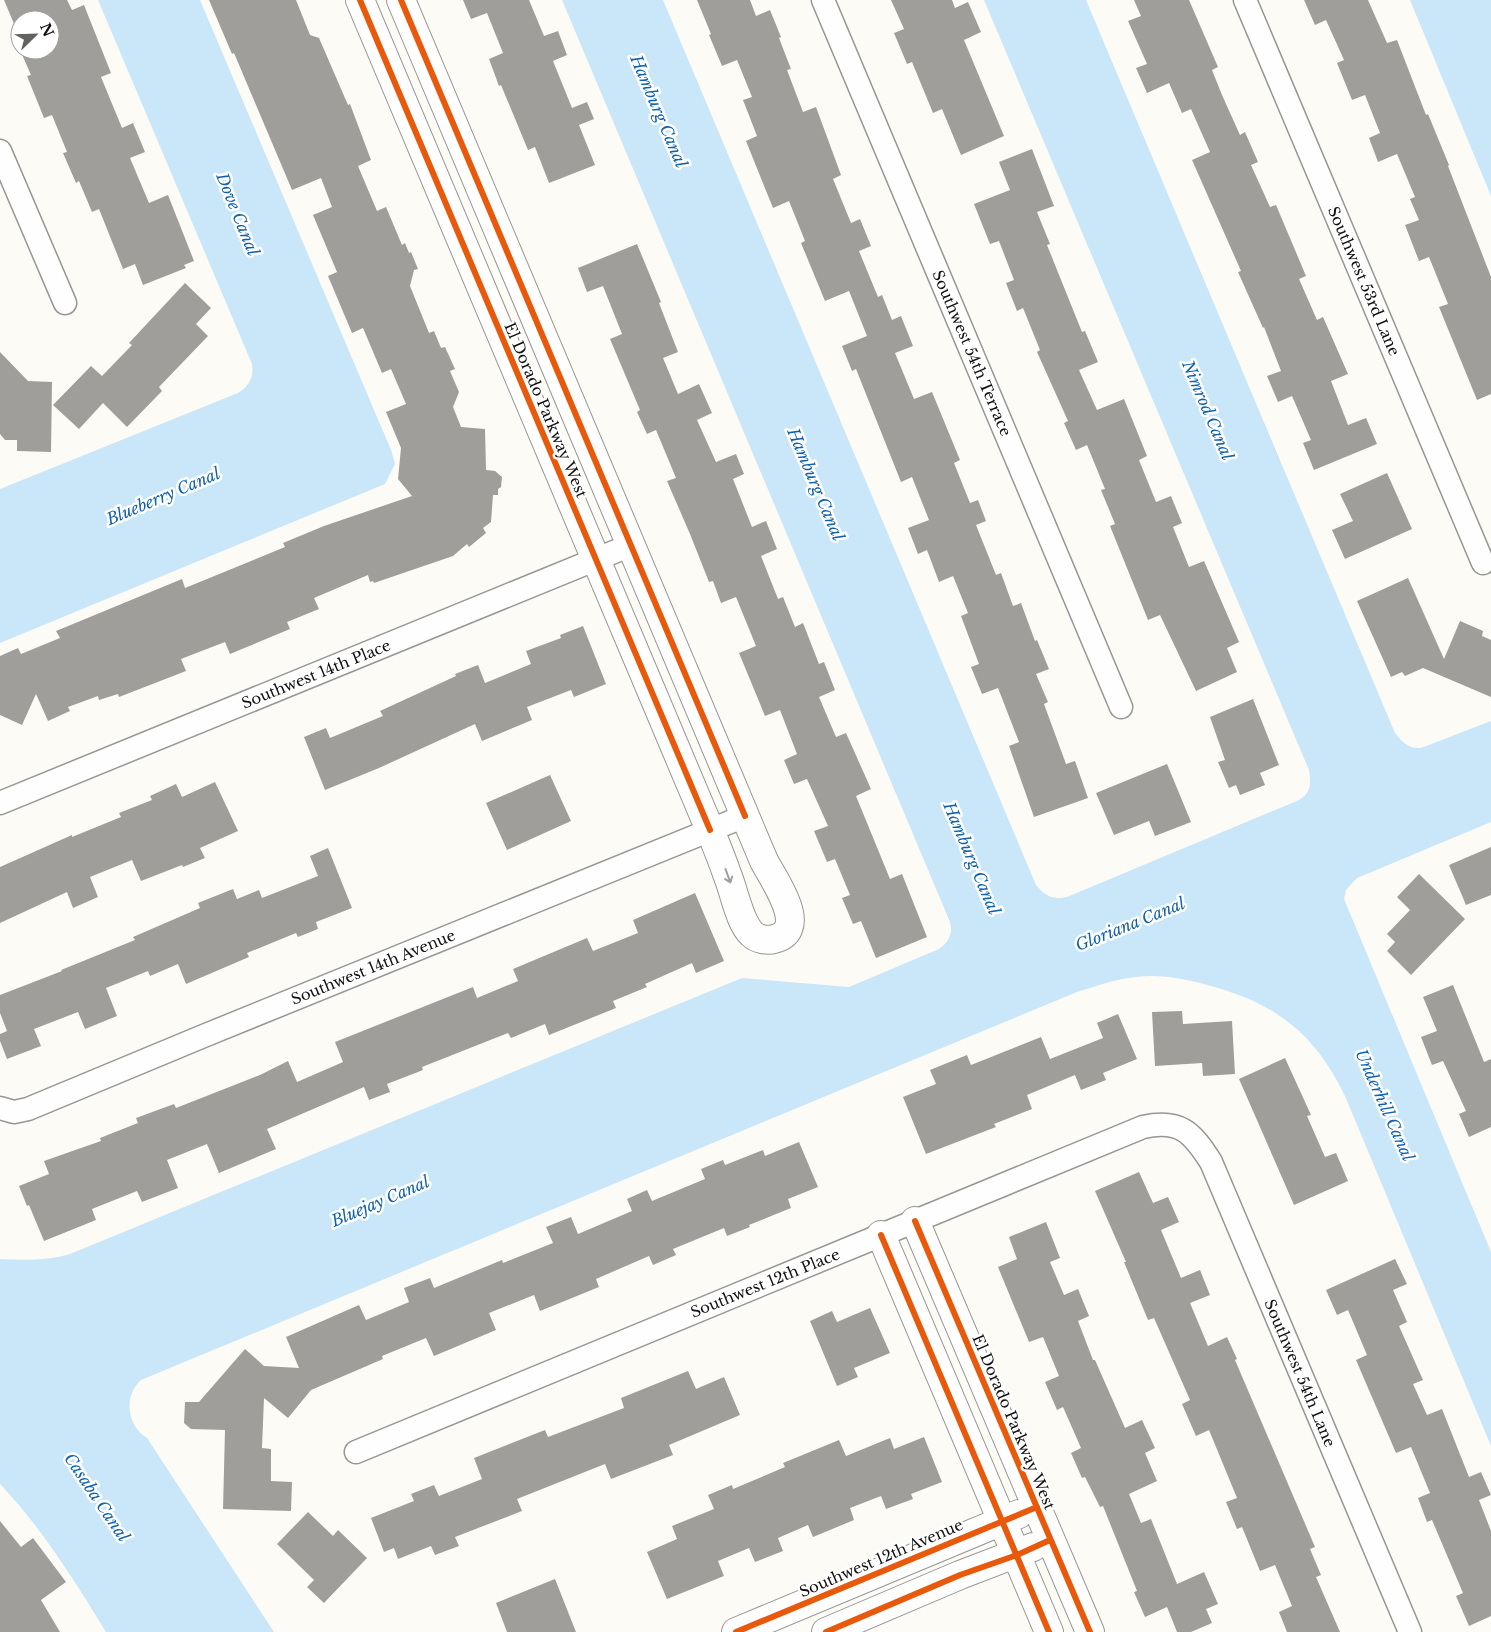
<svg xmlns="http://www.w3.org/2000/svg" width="1491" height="1632" font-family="'Libre Baskerville',serif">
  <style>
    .water { fill: #cae6f9 }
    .building { fill: #a09e9b }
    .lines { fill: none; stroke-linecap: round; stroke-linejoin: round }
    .minor-casing { stroke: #969694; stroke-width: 25 }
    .tertiary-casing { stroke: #969694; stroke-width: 30 }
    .minor { stroke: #fffefe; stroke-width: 22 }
    .tertiary { stroke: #fffefe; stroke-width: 28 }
    .cycleway-casing { stroke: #fff; stroke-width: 9 }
    .cycleway { stroke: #e8590c; stroke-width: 6 }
    .oneway { stroke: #9f9f9f }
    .labels { text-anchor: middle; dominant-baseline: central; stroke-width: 5; stroke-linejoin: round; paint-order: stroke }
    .street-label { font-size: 15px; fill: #101010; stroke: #fff }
    .water-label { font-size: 16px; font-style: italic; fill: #1061ab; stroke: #fff }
  </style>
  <rect width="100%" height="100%" fill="#fcfbf6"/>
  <path class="water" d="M98 0H200L391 450 395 464 385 484 0 643V489L238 393C249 386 254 377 252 364Z
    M562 0H663L1036 885C1045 896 1053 900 1067 897L1299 800C1311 793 1311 784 1309 770L984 0H1086L1395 733C1402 742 1409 749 1421 748L1491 721V822L1357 878 1346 890 1344 899 1491 1252V1446L1345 1096C1314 1032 1276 1004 1208 985 1185 979 1160 974 1136 977 1116 979 1096 986 1077 992L141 1380C123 1396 127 1426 147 1438L274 1632H106C74 1580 42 1528 0 1484V1259C23 1260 47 1261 70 1254L742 978 849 987 939 949C949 942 953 934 950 922Z
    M1410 0H1491V196Z"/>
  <path class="building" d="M4 0H67L72 10 84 5 111 73 101 77 122 128 133 123 145 152 130 158 149 203 168 195 194 261 184 265 186 268 143 285 135 264 123 269 99 209 92 212 79 181 76 183 63 153 67 152 52 115 44 118 27 76 31 75 20 50H50V20H20V49L16 39 20 38Z
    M209 0H296L310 35 319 38 348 105 350 104 371 160 358 166 377 211 386 207 402 245 405 243 409 253 411 252 418 269 414 270 410 286 429 333 434 331 441 348 445 347 455 369 450 371 459 392 453 407 461 427 485 429 486 470 495 471 502 477 501 487 498 489V495H493L491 522 483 528 486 533 469 547 467 544 453 556 374 583 373 581 370 582 368 575 314 598 319 609 287 622 290 629 230 654 225 642 199 652 181 659 186 671 119 697 118 694 99 700 98 696 68 707 70 711 48 721 36 694 22 725 0 715V656L18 648 21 654 60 638 56 631 182 579 185 588 285 547 283 543 324 526 412 496 398 479 401 448 386 412 406 404 391 369 382 373 363 328 352 333 328 276 337 272 313 215 332 207 321 178 292 190 234 53 232 54Z
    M463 0H529L544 36 558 31 567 55 553 61 572 108 587 102 594 119 579 125 595 165 549 183 535 147 528 150 501 85 499 86 489 59 503 53 487 13 471 19Z
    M697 0H750L756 16 770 10 781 37 779 38 791 69 787 70 803 112 816 107 841 175 833 179 851 223 860 219 871 246 859 251 878 297 882 295 892 320 901 316 913 346 895 353 914 399 932 392 960 460 954 463 970 503 978 500 986 521 976 525 996 575 1001 573 1013 606 1021 603 1035 641 1037 640 1049 669 1036 674 1048 702 1044 704 1066 764 1075 761 1088 798 1034 817 1009 746 1019 742 998 688 982 694 971 667 979 664 961 616 968 613 953 576 939 582 927 550 918 554 908 528 929 520 912 477 901 482 856 369 852 371 842 346 867 336 849 291 825 301 801 243 805 241 789 201 773 208 746 141 757 136 743 100 752 97 737 60 722 66 709 35 711 34Z
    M891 0H952L955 8 968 2 981 32 964 40 1004 136 961 155 942 109 933 113 912 62 907 64 894 33 904 29Z
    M1134 0H1189L1218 67 1212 70 1222 95 1240 135 1245 132 1258 162 1251 165 1270 207 1276 205 1306 276 1299 279 1317 320 1323 317 1348 374 1331 381 1348 425 1366 418 1377 444 1314 470 1303 443 1311 440 1292 396 1278 402 1267 376 1281 371 1264 327 1263 328 1238 272 1241 271 1192 160 1210 152 1191 109 1182 113 1169 83 1147 93 1136 68 1147 64 1128 21 1141 16Z
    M1304 0H1368L1387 43 1397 40 1426 115 1428 114 1449 165 1448 166 1491 277V394L1477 400 1439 307 1448 304 1429 257 1419 261 1405 225 1419 220 1410 199 1415 197 1397 154 1378 162 1369 138 1380 133 1365 95 1352 100 1337 63 1344 60 1326 20 1315 25Z
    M1032 149 1054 206 1037 212 1050 244 1047 245 1082 332 1085 331 1098 362 1079 370 1097 410 1124 399 1147 456 1139 460 1156 502 1171 496 1182 523 1173 527 1189 567 1204 561 1239 642 1227 648 1237 672 1196 691 1160 615 1148 620 1110 526 1115 524 1101 490 1105 489 1087 445 1076 450 1064 423 1068 421 1037 352 1040 350 1023 308 1017 311 1006 283 1014 280 999 241 990 244 974 204 1010 190 999 162Z
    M637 244 661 302 659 303 678 352 663 358 678 394 699 384 712 413 697 420 716 462 736 454 744 474 733 479 752 527 766 521 777 549 761 556 778 599 783 597 795 627 803 623 819 664 824 662 835 690 819 697 836 737 846 733 871 789 856 796 890 879 902 874 927 937 876 958 861 921 853 924 842 898 850 895 835 859 827 862 814 831 828 826 807 779 794 784 784 760 797 754 780 710 765 716 739 653 756 646 736 597 721 603 713 581 709 582 690 534 667 481 676 478 656 430 647 434 637 412 640 410 610 339 622 334 603 286 587 292 578 268Z
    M185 283 211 308 196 324 208 336 159 387 162 391 127 427 103 403 79 429 53 405 91 366 102 376 132 345 129 343Z
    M0 352 28 381 52 382 51 452 17 451V440H5L0 434Z
    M1387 473 1412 529 1345 559 1332 530 1353 521 1340 494Z
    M1408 578 1444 659 1460 621 1483 631 1482 636 1491 640V697L1423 668 1405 676 1402 672 1391 677 1357 601Z
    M583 626 606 684 574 697 571 690 527 707 532 720 482 741 475 724 379 768 325 790 304 737 326 728 330 738 383 716 380 711 456 676 455 674 478 665 485 683 531 664 526 651 561 638 560 635Z
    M1253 699 1279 765 1260 773 1265 785 1240 795 1236 785 1229 788 1218 762 1225 760 1210 717Z
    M1167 764 1191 822 1155 836 1149 821 1114 835 1096 793Z
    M550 775 571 821 507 850 486 803Z
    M215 782 238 831 200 848 205 858 183 867 182 865 141 881 132 860 90 877 98 897 73 908 67 892 0 923V867L72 835V837L121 817 119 813 152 800 150 796 176 784 182 797Z
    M1491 847V895L1466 905 1449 865Z
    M328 848 352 908 316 922 318 929 298 937 296 933 247 953 249 957 186 984 178 964 150 976 148 971 106 988 117 1016 85 1029 78 1012 34 1029 41 1046 7 1059 0 1041V1034L7 1031 0 1013V995L62 971 61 970 135 940 133 937 200 908 198 903 233 889 237 899 259 890 262 898 318 876 310 856Z
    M1419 874 1465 919 1411 975 1387 951 1395 942 1387 934 1410 910 1397 897Z
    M695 893 724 961 696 973 692 963 645 984 647 987 613 1001 616 1008 549 1035 545 1024 511 1038 508 1033 422 1067 423 1070 387 1084 390 1092 369 1100 364 1087 267 1129 276 1149 219 1173 207 1144 167 1160 178 1188 142 1202 137 1191 92 1209 96 1220 44 1241 29 1205 27 1206 19 1186 49 1174 44 1161 101 1141 100 1138 138 1123 136 1118 174 1104 176 1108 260 1075 288 1061 297 1082 343 1062 335 1042 473 987 477 998 518 981 513 969 587 938 593 951 638 933 633 920Z
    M1453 985 1484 1062 1491 1059V1127L1469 1137 1459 1114 1466 1111 1443 1061 1432 1065 1421 1037 1437 1031 1423 997Z
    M1182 1011 1183 1024 1232 1021 1235 1074 1203 1076 1202 1063 1155 1066 1152 1012Z
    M1118 1014 1137 1059 1103 1073 1106 1080 1081 1090 1075 1075 1027 1095 1032 1109 994 1124 996 1127 926 1154 903 1097 936 1084 930 1070 967 1055 971 1065 1041 1037 1050 1059 1103 1038 1097 1023Z
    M1285 1058 1311 1115 1307 1116 1325 1157 1336 1153 1348 1181 1294 1205 1239 1079Z
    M799 1142 818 1187 788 1199 791 1208 749 1225 750 1227 727 1236 724 1228 673 1249 676 1255 653 1265 649 1256 596 1279 599 1287 540 1311 534 1295 489 1313 496 1330 434 1356 426 1338 382 1356 383 1359 311 1390 288 1418 264 1398 262 1448 271 1449V1481L292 1482 291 1511 223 1509 225 1430 191 1429 184 1423 185 1402H199L245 1349 264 1366 299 1368 286 1337 359 1305 366 1320 409 1302 404 1288 430 1278 434 1288 502 1260 503 1263 553 1243 546 1227 571 1217 578 1234 632 1211 627 1199 647 1190 652 1201 705 1179 701 1169 723 1160 725 1165 763 1150 765 1156Z
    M1139 1172 1153 1203 1168 1197 1179 1222 1161 1230 1181 1278 1200 1270 1210 1295 1190 1303 1208 1346 1227 1337 1237 1359 1235 1360 1315 1547 1310 1549 1321 1575 1316 1577 1340 1632H1287L1279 1612 1292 1606 1275 1565 1260 1571 1242 1527 1237 1529 1226 1502 1237 1498 1209 1430 1196 1436 1182 1404 1190 1400 1154 1318 1148 1320 1124 1262H1126L1095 1191Z
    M1046 1222 1060 1258 1050 1262 1064 1295 1078 1289 1089 1316 1078 1321 1093 1360H1095L1125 1428 1142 1420 1155 1448 1145 1453 1157 1481 1129 1494 1141 1523 1151 1519 1177 1584 1204 1572 1218 1604 1206 1609 1212 1623 1191 1632H1177L1167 1607 1145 1617 1134 1592 1137 1591 1103 1506 1100 1507 1085 1477 1082 1478 1071 1453 1081 1448 1063 1407 1057 1410 1045 1382 1059 1376 1043 1337 1029 1342 998 1267 1017 1259 1009 1237Z
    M1395 1259 1407 1284 1393 1290 1407 1322 1399 1326 1423 1380 1413 1384 1427 1415 1442 1409 1469 1477 1481 1472 1491 1495 1479 1500 1491 1531V1616L1469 1626 1456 1596 1463 1593 1432 1520 1427 1522 1418 1498 1430 1493 1411 1447 1396 1453 1356 1360 1367 1355 1348 1310 1337 1315 1326 1290Z
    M870 1308 890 1353 854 1368 858 1377 837 1386 810 1321 832 1311 837 1322Z
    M688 1371 696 1389 724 1377 740 1415 669 1445 673 1455 611 1479 605 1464 517 1499 522 1511 455 1537 459 1546 435 1555 431 1546 398 1559 394 1548 384 1552 371 1518 414 1501 411 1494 434 1485 439 1496 482 1479 474 1458 545 1430 548 1437 624 1408 621 1398Z
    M924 1437 942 1482 911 1494 913 1499 886 1509 881 1496 850 1508 854 1520 813 1537 808 1525 778 1538 783 1551 755 1562 749 1548 718 1561 724 1576 667 1599 647 1552 677 1539 672 1526 714 1509 708 1495 732 1485 733 1489 785 1467 783 1463 839 1440 846 1456 890 1438 894 1449Z
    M308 1512 333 1536 338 1530 367 1558 324 1603 307 1587 314 1580 277 1544Z
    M0 1521 21 1547 33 1538 66 1582 41 1600 60 1632H0Z
    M555 1579 576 1632H507L496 1603Z"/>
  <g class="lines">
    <defs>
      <path id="minor" d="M823 0 1121 707
        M1245 0 1483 563
        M0 151 65 303
        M0 803 631 545
        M0 1108 14 1112 28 1109 206 1035 745 816
        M356 1452 1143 1127C1180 1119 1192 1132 1211 1162L1410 1632"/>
      <path id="tertiary" d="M360 0 710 830C716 845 722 859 727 874 734 890 739 922 752 934 757 939 767 941 774 939 811 930 773 879 764 861L401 0
        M915 1221 1090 1632
        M881 1235 1049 1632
        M736 1632 1019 1514
        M826 1632 960 1575 1033 1547"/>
    </defs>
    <use href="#minor" class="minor-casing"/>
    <use href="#tertiary" class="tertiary-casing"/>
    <use href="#minor" class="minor"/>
    <use href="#tertiary" class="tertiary"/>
    <defs>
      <path id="cycleway" d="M360 0 710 830
        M401 0 745 816
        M915 1221 1090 1632
        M881 1235 1049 1632
        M736 1632 1037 1507
        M826 1632 960 1575 1017 1555 1050 1540"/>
    </defs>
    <use href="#cycleway" class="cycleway-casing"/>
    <use href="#cycleway" class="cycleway"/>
  </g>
  <defs><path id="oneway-shaft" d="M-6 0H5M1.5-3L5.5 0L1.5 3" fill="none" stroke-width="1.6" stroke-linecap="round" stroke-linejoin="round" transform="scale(1.25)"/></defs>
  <use class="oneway" href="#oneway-shaft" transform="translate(728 876) rotate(70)"/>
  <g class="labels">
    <g class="street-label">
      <text transform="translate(1364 281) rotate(67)">Southwest 53rd Lane</text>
      <text transform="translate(972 353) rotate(67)">Southwest 54th Terrace</text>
      <text transform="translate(546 410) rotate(67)">El Dorado Parkway West</text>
      <text transform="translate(316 674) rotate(-22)">Southwest 14th Place</text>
      <text transform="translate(373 967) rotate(-22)">Southwest 14th Avenue</text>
      <text transform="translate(765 1283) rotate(-22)">Southwest 12th Place</text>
      <text transform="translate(1300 1373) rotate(67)">Southwest 54th Lane</text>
      <text transform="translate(1014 1422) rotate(67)">El Dorado Parkway West</text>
      <text transform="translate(881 1558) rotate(-23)">Southwest 12th Avenue</text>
    </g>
    <g class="water-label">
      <text transform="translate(659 111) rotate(67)">Hamburg Canal</text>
      <text transform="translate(238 214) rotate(68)">Dove Canal</text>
      <text transform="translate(1208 410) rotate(67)">Nimrod Canal</text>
      <text transform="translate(816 484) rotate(67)">Hamburg Canal</text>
      <text transform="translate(163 496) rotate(-23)">Blueberry Canal</text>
      <text transform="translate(972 858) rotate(67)">Hamburg Canal</text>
      <text transform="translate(1130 924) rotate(-22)">Gloriana Canal</text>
      <text transform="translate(1385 1105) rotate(66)">Underhill Canal</text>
      <text transform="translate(380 1201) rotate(-23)">Bluejay Canal</text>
      <text transform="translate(97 1497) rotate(56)">Casaba Canal</text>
    </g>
  </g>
  <g transform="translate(35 35) rotate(67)"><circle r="24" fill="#ffffff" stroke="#9f9f9f"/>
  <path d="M0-4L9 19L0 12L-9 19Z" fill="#636260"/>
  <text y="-8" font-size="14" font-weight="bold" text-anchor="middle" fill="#101010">N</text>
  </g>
</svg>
